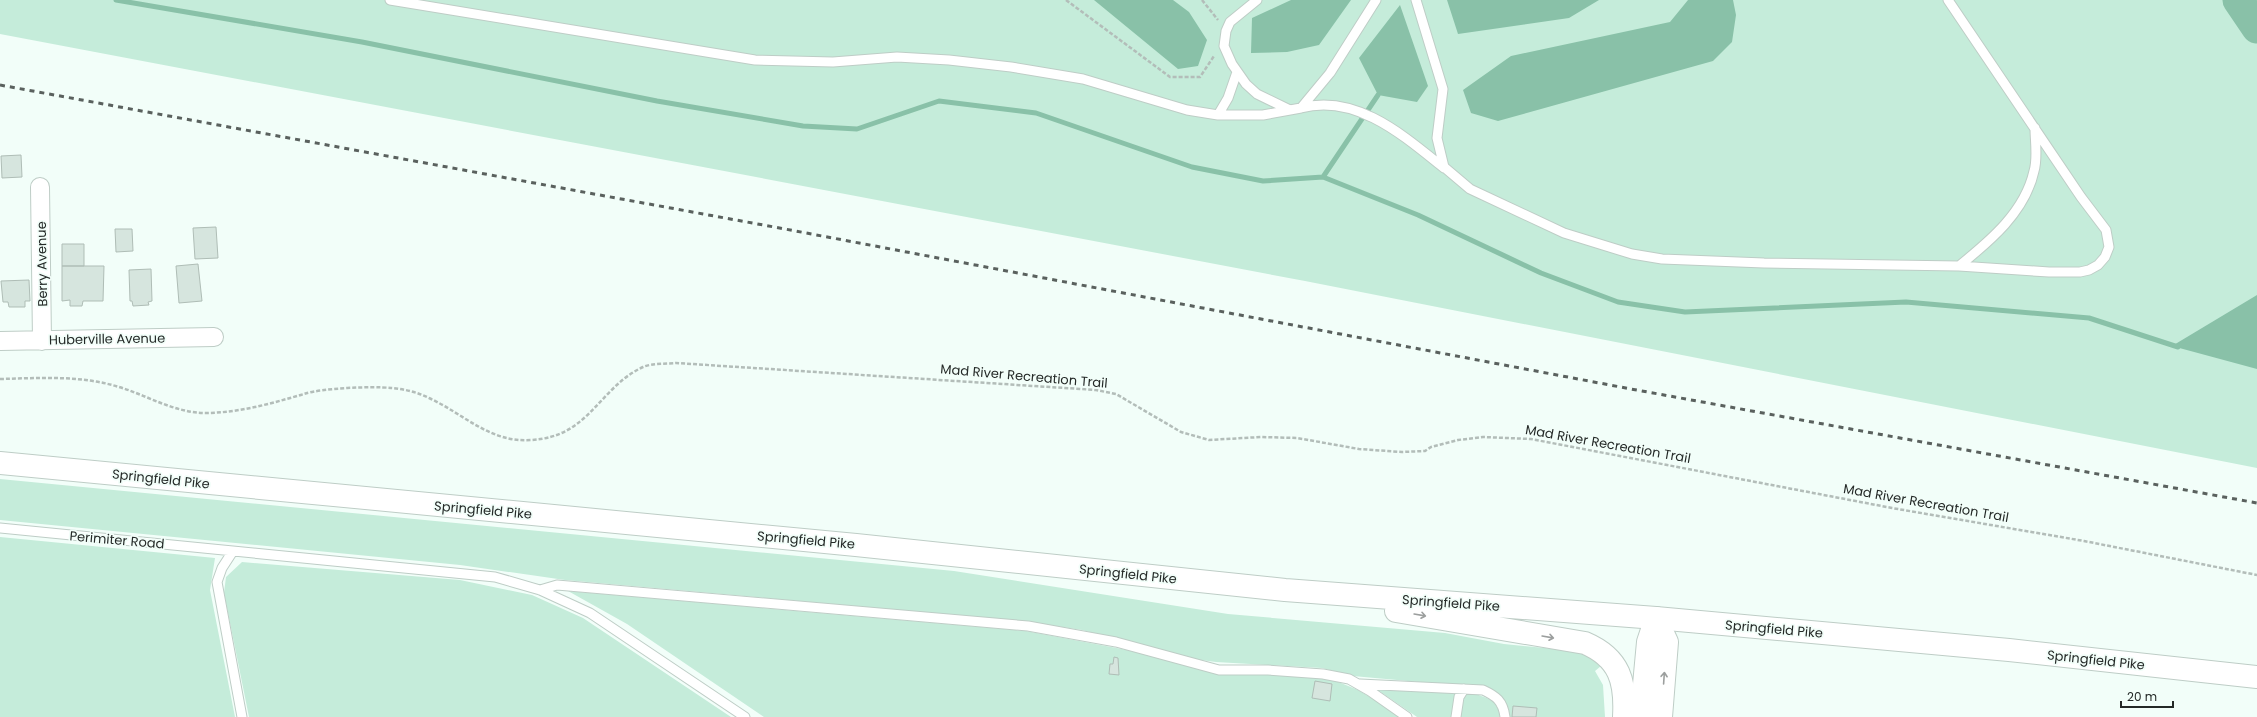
<svg xmlns="http://www.w3.org/2000/svg" width="2257" height="717" font-family="Poppins,sans-serif">
  <style>
    .green { fill: #c5ecda }
    .water { fill: #89c1a8 }
    .lines { fill: none; stroke-linecap: round; stroke-linejoin: round }
    .stream { stroke: #89c1a8; stroke-width: 5 }
    .river { stroke: #89c1a8; stroke-width: 31 }
    .building { fill: #d6e5de; stroke: #afbdb6 }
    .service-casing { stroke: #becdc6; stroke-width: 11 }
    .minor-casing { stroke: #becdc6; stroke-width: 20 }
    .tertiary-casing { stroke: #becdc6; stroke-width: 24 }
    .secondary-casing { stroke: #becdc6; stroke-width: 24 }
    .path { stroke: #b3bdb9; stroke-width: 2.5; stroke-dasharray: 4 2; stroke-linecap: butt }
    .service { stroke: #fff; stroke-width: 9 }
    .minor { stroke: #fff; stroke-width: 18 }
    .tertiary { stroke: #fff; stroke-width: 22 }
    .secondary { stroke: #fff; stroke-width: 22 }
    .rail { stroke: #5a615e; stroke-width: 3; stroke-dasharray: 5 5; stroke-linecap: butt }
    .oneway { stroke: #9c9f9e }
    .labels { text-anchor: middle; dominant-baseline: central; stroke-width: 3.5; stroke-linejoin: round; paint-order: stroke }
    .street-label { font-size: 13px; fill: #242927; stroke: #f2fef9 }
  </style>
  <rect width="100%" height="100%" fill="#f2fef9"/>
  <path class="green" d="M0 0H2257V468L1305 281 0 34Z
    M0 479 954 571 1228 614 1445 633 1504 644 1576 651 1587 654 1601 666 1595 671 1603 685 1605 717H1510C1508 700 1499 695 1485 688L1353 676 1322 668 1216 662 1193 659 1082 630 1023 621 565 580 460 565 0 520Z
    M0 537 215 558 210 590 235 717H0Z
    M242 562 460 580 532 595 583 618 731 717H249L224 593 226 577Z
    M568 591 1026 631 1127 650 1224 675H1298L1336 681 1358 690 1403 717H764L627 624Z
    M1372 686C1401 688 1466 687 1489 699 1496 702 1499 710 1500 717H1417Z"/>
  <path class="water" d="M1094 0H1173L1189 12 1207 40 1198 66 1178 69Z
    M1291 0H1351L1319 45 1287 52 1251 53 1252 18Z
    M1447 0H1599L1569 18 1458 34Z
    M1688 0H1733L1736 15 1732 42 1713 61 1498 121 1471 113 1463 90 1511 56 1670 22Z
    M1400 5 1428 86 1417 102 1378 95 1359 58Z
    M2257 295V369L2172 346Z"/>
  <g class="lines">
    <path class="stream" d="M116 0 362 42 657 101 803 126 857 129 939 101 1036 113 1192 167 1263 181 1323 177 1418 215 1541 273 1618 302 1685 312 1906 302 2089 318 2178 347
      M1323 177 1378 95"/>
    <path class="river" d="M2238 0 2257 28"/>
  </g>
  <path class="building" d="M21 155 22 177 2 178 1 156Z
    M216 227 218 258 195 259 193 228Z
    M115 229H132L133 251 116 252Z
    M62 244H84V266H62Z
    M198 264 202 301 179 303 176 266Z
    M62 266H104L103 301H83L82 306H70V300L62 301Z
    M151 269 152 301 148 302 149 305 133 306 132 301H130L129 270Z
    M29 280 30 301H25V307H9L8 302H3L1 281Z
    M1114 657 1118 658 1119 675 1109 674 1110 664H1113Z
    M1315 681 1332 684 1330 701 1312 698Z
    M1513 706 1537 708 1536 717H1512Z"/>
  <g class="lines">
    <defs>
      <path id="service" d="M390 0 755 60 833 62 897 57 949 60 1011 67 1083 79 1187 110 1218 115H1263L1290 110
        M1257 0 1230 22 1226 31 1224 46 1232 64 1246 84 1257 94 1290 110 1301 108 1330 73 1376 0
        M1416 0 1443 89 1437 138 1444 167 1470 189 1564 233 1632 254 1662 259 1764 263 1959 266 2049 272H2080L2089 270 2098 265 2105 257 2109 247 2106 230 2081 197 1948 0
        M1301 108C1356 93 1404 136 1444 168
        M1218 115 1228 98 1237 72
        M1959 266C1990 241 2025 212 2034 171 2038 158 2035 142 2035 128
        M0 528 495 577 540 590 590 613 745 717
        M233 551 222 568 217 582 242 717
        M540 590 557 585 1028 626 1116 642 1219 670H1268L1323 674 1349 679 1370 691 1407 717
        M1360 684 1483 690C1496 696 1503 701 1505 717
        M1456 717 1459 697 1464 689"/>
      <path id="minor" d="M40 187 42 341
        M0 341 214 337"/>
      <path id="tertiary" d="M1656 618 1667 642 1661 717
        M1641 717 1648 642 1656 618"/>
      <path id="secondary" d="M0 463 856 545 1285 590 1656 618 2009 650 2257 677
        M1396 611 1585 643C1620 658 1626 682 1624 717"/>
    </defs>
    <use href="#service" class="service-casing"/>
    <use href="#minor" class="minor-casing"/>
    <use href="#tertiary" class="tertiary-casing"/>
    <use href="#secondary" class="secondary-casing"/>
    <path class="path" d="M1066 0 1170 77H1200L1214 56
      M1202 0 1218 20
      M0 379C39 378 81 375 119 387 149 396 176 414 209 413 242 412 273 403 304 394 322 388 373 386 391 388 404 389 417 392 429 398 464 414 490 443 531 440 590 437 598 388 643 367 652 363 666 364 676 363L1096 390 1116 394 1181 432 1209 440 1261 437 1297 438 1359 449 1402 452 1425 451 1431 447 1458 440 1483 437 1531 439 1892 508 2084 541 2257 575"/>
    <use href="#service" class="service"/>
    <use href="#minor" class="minor"/>
    <use href="#tertiary" class="tertiary"/>
    <use href="#secondary" class="secondary"/>
    <path class="rail" d="M0 85 785 229 1631 389 2257 503"/>
  </g>
  <defs><path id="oneway-shaft" d="M-6 0H5M1.5-3L5.5 0L1.5 3" fill="none" stroke-width="1.6" stroke-linecap="round" stroke-linejoin="round"/></defs>
  <g class="oneway">
    <use href="#oneway-shaft" transform="translate(1420 615) rotate(10)"/>
    <use href="#oneway-shaft" transform="translate(1548 637) rotate(10)"/>
    <use href="#oneway-shaft" transform="translate(1664 678) rotate(-86)"/>
  </g>
  <g class="labels">
    <g class="street-label">
      <text transform="translate(42 264) rotate(-91)">Berry Avenue</text>
      <text transform="translate(107 339) rotate(-1)">Huberville Avenue</text>
      <text transform="translate(1024 376) rotate(5)">Mad River Recreation Trail</text>
      <text transform="translate(1608 444) rotate(10)">Mad River Recreation Trail</text>
      <text transform="translate(161 479) rotate(6)">Springfield Pike</text>
      <text transform="translate(1926 503) rotate(10)">Mad River Recreation Trail</text>
      <text transform="translate(483 510) rotate(5)">Springfield Pike</text>
      <text transform="translate(117 540) rotate(5)">Perimiter Road</text>
      <text transform="translate(806 540) rotate(5)">Springfield Pike</text>
      <text transform="translate(1128 574) rotate(6)">Springfield Pike</text>
      <text transform="translate(1451 603) rotate(4)">Springfield Pike</text>
      <text transform="translate(1774 629) rotate(5)">Springfield Pike</text>
      <text transform="translate(2096 660) rotate(6)">Springfield Pike</text>
    </g>
  </g>
  <path d="M2121 701v6h52v-6" fill="none" stroke="#242927" stroke-width="2"/>
  <text x="2127" y="701" font-size="12" fill="#242927" stroke="#f2fef9" stroke-width="3" paint-order="stroke">20 m</text>
</svg>
